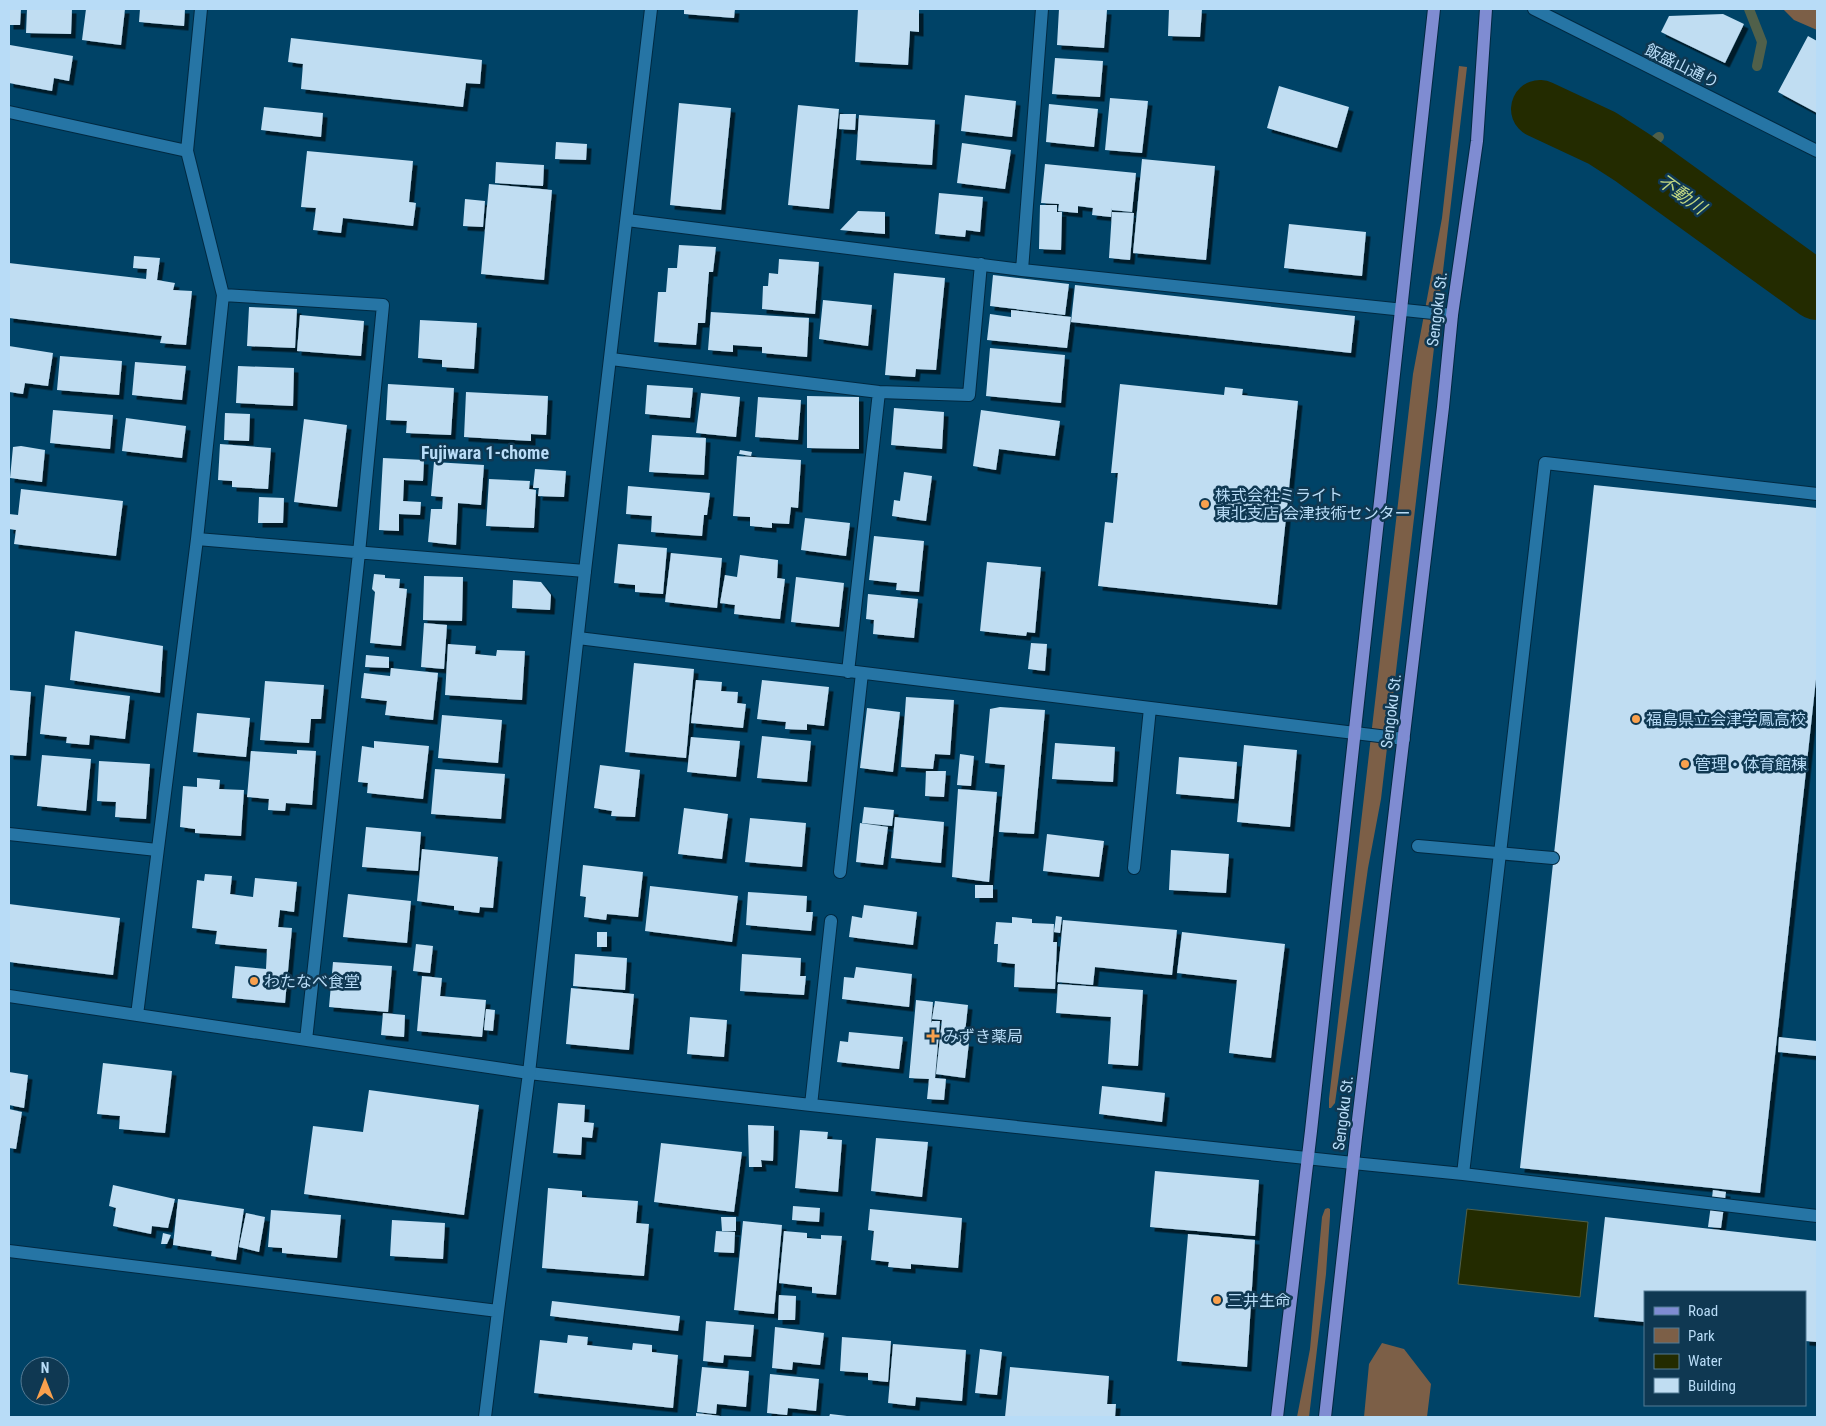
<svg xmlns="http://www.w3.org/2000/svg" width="1826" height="1426" font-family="'Roboto Condensed','Noto Sans JP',sans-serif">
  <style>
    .green { fill: #7c5f47 }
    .water { fill: #232b00; stroke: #50604a }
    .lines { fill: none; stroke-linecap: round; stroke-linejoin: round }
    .stream { stroke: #50604a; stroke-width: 10 }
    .river { stroke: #232b00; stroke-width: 58 }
    .building { fill: #c0ddf2; filter: url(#shadow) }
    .service-casing { stroke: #002941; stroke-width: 14 }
    .pedestrian-casing { stroke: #002941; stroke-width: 14 }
    .minor-casing { stroke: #002941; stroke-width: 14 }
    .tertiary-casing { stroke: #002941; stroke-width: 14 }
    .primary-casing { stroke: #002941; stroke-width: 14 }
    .service { stroke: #2675a5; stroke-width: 12 }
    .pedestrian { stroke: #2675a5; stroke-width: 12 }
    .minor { stroke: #2675a5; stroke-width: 12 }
    .tertiary { stroke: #2675a5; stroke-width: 12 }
    .primary { stroke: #7f8cd2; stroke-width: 12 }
    .poi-dot { fill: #f9a04d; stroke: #0f3852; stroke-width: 2 }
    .labels { text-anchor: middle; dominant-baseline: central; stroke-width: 5; stroke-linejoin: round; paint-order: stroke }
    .street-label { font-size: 16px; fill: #b8dcf7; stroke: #0f3852 }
    .poi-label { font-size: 16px; fill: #b8dcf7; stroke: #0f3852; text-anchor: start }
    .water-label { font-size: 18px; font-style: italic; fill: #c1d782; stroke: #0f3852 }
    .neighbourhood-label { font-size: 18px; font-weight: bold; fill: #b8dcf7; stroke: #0f3852 }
  </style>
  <defs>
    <filter id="shadow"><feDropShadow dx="4.5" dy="4.5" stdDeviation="0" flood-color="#0009"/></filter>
  </defs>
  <rect width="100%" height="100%" fill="#004367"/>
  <path class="green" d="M1783 9H1817V30L1794 20Z
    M1459 66 1467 67 1381 799 1368 868 1335 1103 1331 1108H1329V1099L1413 374 1442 218Z
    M1328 1208 1330 1209V1216L1326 1274 1309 1417H1297L1310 1349 1322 1217 1325 1209Z
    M1382 1343 1404 1349 1431 1384 1427 1417H1364L1369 1364Z"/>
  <path class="water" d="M1467 1209 1588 1222 1580 1297 1458 1284Z"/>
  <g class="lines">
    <path class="stream" d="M1749 9 1762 42 1757 66
      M1633 158 1659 137"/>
    <path class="river" d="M1540 109 1602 138 1633 158 1817 291"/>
  </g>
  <path class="building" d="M9 9H21L20 25H9Z
    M27 9H72L71 34 26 33Z
    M86 9H125L121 45 82 40Z
    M140 9H185L184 26 139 22Z
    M684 9H735L734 18 684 14Z
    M858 9H919V32L910 31 908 65 855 62Z
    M1059 9 1107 10 1104 48 1057 45Z
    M1169 9H1202L1200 37 1168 36Z
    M1723 14 1744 24 1725 63 1661 32 1669 16Z
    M1808 36 1817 41V113L1778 92Z
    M291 38 482 60 480 84 466 83 463 107 301 89 303 64 288 62Z
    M10 45 73 56 69 81 54 78 52 91 9 83Z
    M1055 58 1103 61 1100 97 1052 94Z
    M1279 86 1349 107 1337 148 1267 128Z
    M965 95 1016 101 1012 137 961 131Z
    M1110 98 1148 101 1142 153 1105 150Z
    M679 103 731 108 721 210 670 205Z
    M1049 104 1098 109 1094 147 1046 142Z
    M798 105 839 109 829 209 788 205Z
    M264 107 323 113 321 137 261 130Z
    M840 114H856L855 130 839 129Z
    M859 115 935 120 932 165 856 160Z
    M556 142 587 144 586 160 555 159Z
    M962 143 1011 150 1005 189 957 183Z
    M307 151 413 161 409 202 416 203 413 226 343 218 341 233 313 230 316 208 301 207Z
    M1142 159 1215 166 1206 260 1133 253Z
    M496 162 544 165 543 186 495 183Z
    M1045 164 1136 173 1132 212 1112 210V208L1111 217 1092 215 1093 208 1078 206V213L1058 211 1059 204 1041 203Z
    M489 184 552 190 544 280 481 274Z
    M939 193 983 197 980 232 966 230 965 237 935 234Z
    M465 199 485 201 483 227 463 226Z
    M1040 205H1057V212H1062L1061 250 1039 249Z
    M858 211 885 212V234L840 230Z
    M1112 212 1134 213 1130 260 1109 258Z
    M1289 224 1366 232 1362 276 1284 268Z
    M679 245 716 247 713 272H709L705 323H698L696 345 654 342 658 292H666L668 268H677Z
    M134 256 160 258 157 280 175 283 173 290 192 291 186 345 160 343 162 336 9 318V263L146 279 147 269 133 268Z
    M779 259 819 262 815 314 762 309 763 286H768L769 273 778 274Z
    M894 273 945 278 936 370 916 369 915 377 885 375Z
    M993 275 1069 284 1065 315 990 306Z
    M1075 285 1355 316 1351 353 1071 322Z
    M823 300 872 305 868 346 819 339Z
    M249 307 297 309 295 348 247 346Z
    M1011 310 1071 317 1067 348 987 340 990 314 1011 317Z
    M711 312 809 318 807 357 762 353V347L733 345V352L708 350Z
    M300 315 364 321 361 356 297 351Z
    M420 320 477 323 474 369 442 367V360L418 358Z
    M9 346 53 353 48 386 25 383 23 394 9 392Z
    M990 348 1065 355 1061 403 986 396Z
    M60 356 122 361 119 395 57 390Z
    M135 362 186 366 182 400 132 395Z
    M238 366 294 368 293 406 236 403Z
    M388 384 454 388 451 435 406 433 407 421 386 420Z
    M1120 384 1224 395 1225 387 1243 389 1242 395 1298 401 1277 605 1098 586 1105 522 1113 523 1118 473H1111Z
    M647 385 693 388 690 418 645 414Z
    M466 392 548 396 546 435 531 434V441L464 437Z
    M701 393 740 397 736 437 696 433Z
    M807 396 859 397V449L807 448Z
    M758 397 801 400 798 440 755 437Z
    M894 408 944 412 942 449 891 445Z
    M53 410 113 415 110 449 50 443Z
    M981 410 1060 421 1055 456 999 449 996 470 973 466Z
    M225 413 250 414 249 441 224 440Z
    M126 418 186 426 182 458 122 451Z
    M304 419 347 425 337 507 294 502Z
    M652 435 706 438 704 475 649 472Z
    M220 444 271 448 268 489 232 487V481L218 480Z
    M21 446 45 450 42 482 10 478 13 447Z
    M740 450 752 452 751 456 739 454Z
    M737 456 801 460 798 508 791 507 789 524 772 523V528L750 526V517L733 516Z
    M383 458 424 460 423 481 404 480 403 501 421 502 420 515 399 514V531L379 530Z
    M434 462 484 465 481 505 458 503 456 545 428 542 431 509H442L443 497 431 496Z
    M535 469 566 471 564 497 538 496 539 488H533Z
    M904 472 932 476 926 521 892 516 894 500 900 501Z
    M489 479 530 481 529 489 536 490 534 528 486 526Z
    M1594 485 1817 508V670L1760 1193 1520 1168Z
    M628 486 710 493 707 515H704L702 536 651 532 652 516 626 514Z
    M21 489 123 501 116 556 14 544 16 530 9 529V514L18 515Z
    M259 497 284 498 283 523H258Z
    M805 518 850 523 846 556 801 550Z
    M874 536 924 541 919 592 896 590 897 583 869 580Z
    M618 544 667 548 663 594 635 592V585L614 583Z
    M671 553 722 558 717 608 665 602Z
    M740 555 778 560 777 578 785 579 780 619 734 614 735 605 720 603 725 575 737 577Z
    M987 562 1041 567 1035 633 1027 632 1026 636 980 631Z
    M374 574 385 575V578L400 579 399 588 407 589 401 646 370 643 375 592 372 589Z
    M424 576 463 577 462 621 423 620Z
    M796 577 844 583 839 627 791 622Z
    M513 580 541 582 551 595 550 610 512 608Z
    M868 594 918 599 914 638 873 634 874 620 866 619Z
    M424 623 447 625 444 669 421 667Z
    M75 631 163 646 160 693 70 680Z
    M1031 643 1047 644 1045 671 1028 669Z
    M448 644 476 646 475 654 496 656 497 650 525 651 522 700 445 695Z
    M366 655 389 657V668L365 667Z
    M634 663 694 669 686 758 625 752Z
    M391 668 438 673 433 720 385 715 387 701 361 698 364 673 390 676Z
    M696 680 722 682 721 691 738 692 737 703 746 704 743 728 691 723Z
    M762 680 829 687 824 726 807 724V730L785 729 786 722 757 719Z
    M265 681 324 685 321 719H311L309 743 260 740Z
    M45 685 130 696 125 739 90 735 89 745 66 743 67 737 40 734Z
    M9 690 31 692 26 756 9 755Z
    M906 697 954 700 950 755 935 754 933 769 901 767Z
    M1000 707 1045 710 1034 834 999 832 1005 765 985 763 990 709Z
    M867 708 900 712 893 772 860 768Z
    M197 713 250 718 246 757 193 752Z
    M442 715 502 720 498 763 438 758Z
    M762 736 811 741 807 782 757 778Z
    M691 737 740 741 736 777 687 772Z
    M374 741 429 746 423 799 367 793 368 783 358 782 362 746 374 748Z
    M1055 743 1115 747 1113 782 1052 779Z
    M1244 745 1297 750 1290 827 1237 822Z
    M297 750 316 751 312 805 286 803 285 811 268 810 269 799 247 797 251 751 297 754Z
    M960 754 974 756 971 786 957 785Z
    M42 755 91 759 86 811 37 806Z
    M1179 757 1237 762 1234 799 1176 794Z
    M99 761 150 764 146 819 115 817 116 802 97 801Z
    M600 765 640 770 635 817 611 816 612 811 594 808Z
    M435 769 505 774 501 819 431 814Z
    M926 771H946L944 797 925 796Z
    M197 778 220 780 219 789 244 790 241 836 195 833V829L180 827 183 786 197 787Z
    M958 789 997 792 989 882 952 877Z
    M864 807 894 810 892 826 862 823Z
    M684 808 728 814 722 859 678 854Z
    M895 817 944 822 941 863 891 858Z
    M750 818 806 823 802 867 745 862Z
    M860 823 888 827 883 865 856 862Z
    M366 827 421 832 418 871 362 867Z
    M1047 834 1104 841 1099 877 1043 871Z
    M422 849 498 857 493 908 480 907 479 913 454 910V906L417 901Z
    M1171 850 1229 854 1226 893 1169 890Z
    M583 865 643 872 638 917 607 914 606 920 584 917 586 897 580 896Z
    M205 874 232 876 230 894 253 897 255 878 297 882 294 912 280 910 278 927 292 928 285 1003 232 998 235 966 266 969 267 949 215 944 217 931 192 928 197 880 204 881Z
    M975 885H993V898H975Z
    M650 886 738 896 732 942 645 931Z
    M748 892 807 896 806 912H813L811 931 746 925Z
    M348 894 411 901 407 943 343 937Z
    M9 904 120 918 113 975 9 962Z
    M864 905 917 912 913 945 849 937 852 916 862 918Z
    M1056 916 1062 917 1060 933 1054 932Z
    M1012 917 1032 919V923L1054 924 1053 942H1057L1055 989 1014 987 1015 964 997 962 998 944H994L996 922 1012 923Z
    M1063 920 1177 930 1172 975 1095 967 1093 985 1057 982Z
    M597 932H607V947H597Z
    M1182 932 1285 944 1271 1058 1229 1053 1237 980 1177 973Z
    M416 944 433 946 430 973 413 971Z
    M575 954 627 958 625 990 573 986Z
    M742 954 801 958 800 976H806L804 995 740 991Z
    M333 962 392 966 388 1012 329 1007Z
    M856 967 912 974 909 1007 842 999 844 977 854 978Z
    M422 976 442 978 440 996 486 1000 482 1037 417 1031Z
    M1058 984 1143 990 1138 1066 1108 1064 1111 1017 1056 1013Z
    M571 988 634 994 629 1050 566 1044Z
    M916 1000 933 1002 931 1023 932 1021H940L935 1078 946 1079 944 1100 927 1099 929 1079 909 1078Z
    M935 1001 968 1005 964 1042H969L965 1078 936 1074 942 1020 932 1019Z
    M486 1009 495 1010 493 1031 484 1030Z
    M383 1013 405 1015 404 1037 381 1035Z
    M690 1017 727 1020 724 1057 687 1054Z
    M849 1032 903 1037 899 1069 837 1062 840 1041 848 1042Z
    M1779 1037 1817 1041V1056L1778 1052Z
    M103 1063 172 1071 165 1133 119 1129 120 1116 97 1114Z
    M9 1072 28 1075 24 1108 9 1105Z
    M1102 1086 1165 1093 1162 1122 1099 1114Z
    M369 1090 479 1105 464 1215 304 1194 313 1126 363 1132Z
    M558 1103 585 1105 584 1122 594 1123 592 1138 582 1137 581 1155 553 1153Z
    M9 1109 22 1112 16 1149 9 1148Z
    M748 1125 774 1126 773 1161 761 1160 762 1167H749Z
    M800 1130 828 1132 827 1139 842 1140 838 1192 795 1188Z
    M876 1138 928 1142 922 1197 871 1191Z
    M661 1143 742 1152 734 1212 654 1202Z
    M1155 1171 1259 1180 1255 1236 1150 1227Z
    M113 1185 175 1199 168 1228 152 1226 151 1234 113 1226 116 1208 109 1206Z
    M548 1188 582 1191V1197L638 1201 636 1223 649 1224 644 1276 542 1268Z
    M1713 1190 1726 1192 1721 1228 1708 1227Z
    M178 1199 244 1209 236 1260 211 1256 212 1251 173 1245Z
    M793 1206 820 1208 819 1222 792 1220Z
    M870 1209 962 1218 958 1268 911 1264V1269L888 1267 889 1262 871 1260 874 1231 868 1230Z
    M271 1210 341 1215 337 1258 282 1253V1248L268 1247Z
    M246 1213 265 1217 259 1252 239 1247Z
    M721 1217H736V1231H722Z
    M1605 1217 1817 1241V1342L1805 1341V1292H1645V1322L1594 1317Z
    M392 1220 445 1223 443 1259 390 1256Z
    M743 1221 782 1225 774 1314 734 1310Z
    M716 1231 735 1232 734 1253 714 1252Z
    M784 1231 807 1233V1238L821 1239V1235L842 1236 836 1295 812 1293V1287L779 1283Z
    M163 1233 171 1235 167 1244H161Z
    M1188 1234 1255 1240 1247 1367 1177 1361Z
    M779 1295 796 1296 795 1320H778Z
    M552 1301 680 1316 678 1331 550 1316Z
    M706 1321 754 1325 751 1357 724 1355 723 1363 703 1361Z
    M775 1327 824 1333 820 1365 793 1362 792 1370 772 1368Z
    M568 1335 588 1337 587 1345 632 1350 633 1343 652 1345V1352L678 1355 673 1408 534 1393 540 1340 567 1343Z
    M842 1337 891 1341 888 1382 868 1380V1373L840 1371Z
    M893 1344 966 1350 962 1401 916 1397 915 1406 888 1403Z
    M980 1349 1002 1352 997 1395 975 1393Z
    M702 1367 749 1371 746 1407 717 1404 716 1414 697 1412Z
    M1010 1367 1109 1376 1107 1404H1116L1115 1417H1005Z
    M770 1374 819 1379 816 1411 788 1408 787 1415 767 1413Z
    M696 1413 720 1416 719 1417H696Z
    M830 1414 847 1416V1417H829Z"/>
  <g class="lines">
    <defs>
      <path id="service" d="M1353 1163 1463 1174 1817 1216
        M1463 1174 1545 463 1817 494"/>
      <path id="pedestrian" d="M1418 846 1553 858"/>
      <path id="minor" d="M9 112 187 151
        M627 220 1022 270 1452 315
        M1022 270 1042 9
        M223 295 383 305 359 553 306 1040
        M611 359 879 392 969 395 981 264
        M197 539 585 571
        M578 638 1404 739
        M848 672 879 392
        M9 834 157 850
        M1134 868 1150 708
        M840 872 862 673
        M9 996 529 1073 811 1105 1353 1163
        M137 1015 197 539 223 295 187 151 201 9
        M811 1105 831 921
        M9 1251 498 1311
        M485 1417 498 1311 529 1073"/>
      <path id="tertiary" d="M1534 9 1817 151
        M529 1073 585 571 651 9"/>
      <path id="primary" d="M1277 1417 1311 1131 1434 9
        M1325 1417 1356 1137 1443 407 1452 315 1477 141 1486 9"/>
    </defs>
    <use href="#service" class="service-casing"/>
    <use href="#pedestrian" class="pedestrian-casing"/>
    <use href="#minor" class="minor-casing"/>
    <use href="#tertiary" class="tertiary-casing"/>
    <use href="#primary" class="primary-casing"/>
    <use href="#service" class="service"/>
    <use href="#pedestrian" class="pedestrian"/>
    <use href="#minor" class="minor"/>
    <use href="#tertiary" class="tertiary"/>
    <use href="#primary" class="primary"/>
  </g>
  <g class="poi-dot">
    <circle cx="1205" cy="504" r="5"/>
    <circle cx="1636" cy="719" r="5"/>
    <circle cx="1685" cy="764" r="5"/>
    <circle cx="254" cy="981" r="5"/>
    <path d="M930.5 1028.5h5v5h5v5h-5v5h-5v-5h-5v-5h5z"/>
    <circle cx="1217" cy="1300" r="5"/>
  </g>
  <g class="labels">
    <g class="street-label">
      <text transform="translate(1682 66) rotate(26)">飯盛山通り</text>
      <text transform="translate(1437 309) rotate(-83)">Sengoku St.</text>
      <text transform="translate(1391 711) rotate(-83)">Sengoku St.</text>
      <text transform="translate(1343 1113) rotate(-83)">Sengoku St.</text>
    </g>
    <g class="poi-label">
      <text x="1215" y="495">株式会社ミライト<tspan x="1215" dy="18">東北支店 会津技術センター</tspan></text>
      <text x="1646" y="719">福島県立会津学鳳高校</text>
      <text x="1695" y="764">管理・体育館棟</text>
      <text x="264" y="981">わたなべ食堂</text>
      <text x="943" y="1036">みずき薬局</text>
      <text x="1227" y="1300">三井生命</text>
    </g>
    <g class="water-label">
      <text transform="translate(1682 194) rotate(36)">不動川</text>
    </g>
    <g class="neighbourhood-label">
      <text x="485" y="452">Fujiwara 1-chome</text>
    </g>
  </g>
  <rect width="1826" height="1426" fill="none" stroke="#b8dcf7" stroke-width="20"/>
  <rect x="1644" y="1291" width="162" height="115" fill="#0f3852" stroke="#537a94"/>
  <rect x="1654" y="1307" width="25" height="8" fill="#7f8cd2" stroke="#537a94"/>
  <text x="1688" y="1316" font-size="15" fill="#b8dcf7">Road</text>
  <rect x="1654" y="1328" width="25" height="15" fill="#7c5f47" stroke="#537a94"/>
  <text x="1688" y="1341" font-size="15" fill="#b8dcf7">Park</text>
  <rect x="1654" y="1354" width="25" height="15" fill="#232b00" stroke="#537a94"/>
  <text x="1688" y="1366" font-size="15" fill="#b8dcf7">Water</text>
  <rect x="1654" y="1378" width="25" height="15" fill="#c0ddf2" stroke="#537a94"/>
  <text x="1688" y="1391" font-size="15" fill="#b8dcf7">Building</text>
  <g transform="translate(45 1381)"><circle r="24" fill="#0f3852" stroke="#537a94"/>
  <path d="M0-4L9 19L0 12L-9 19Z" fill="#f9a04d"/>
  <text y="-8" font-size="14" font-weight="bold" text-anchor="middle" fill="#b8dcf7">N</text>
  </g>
</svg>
